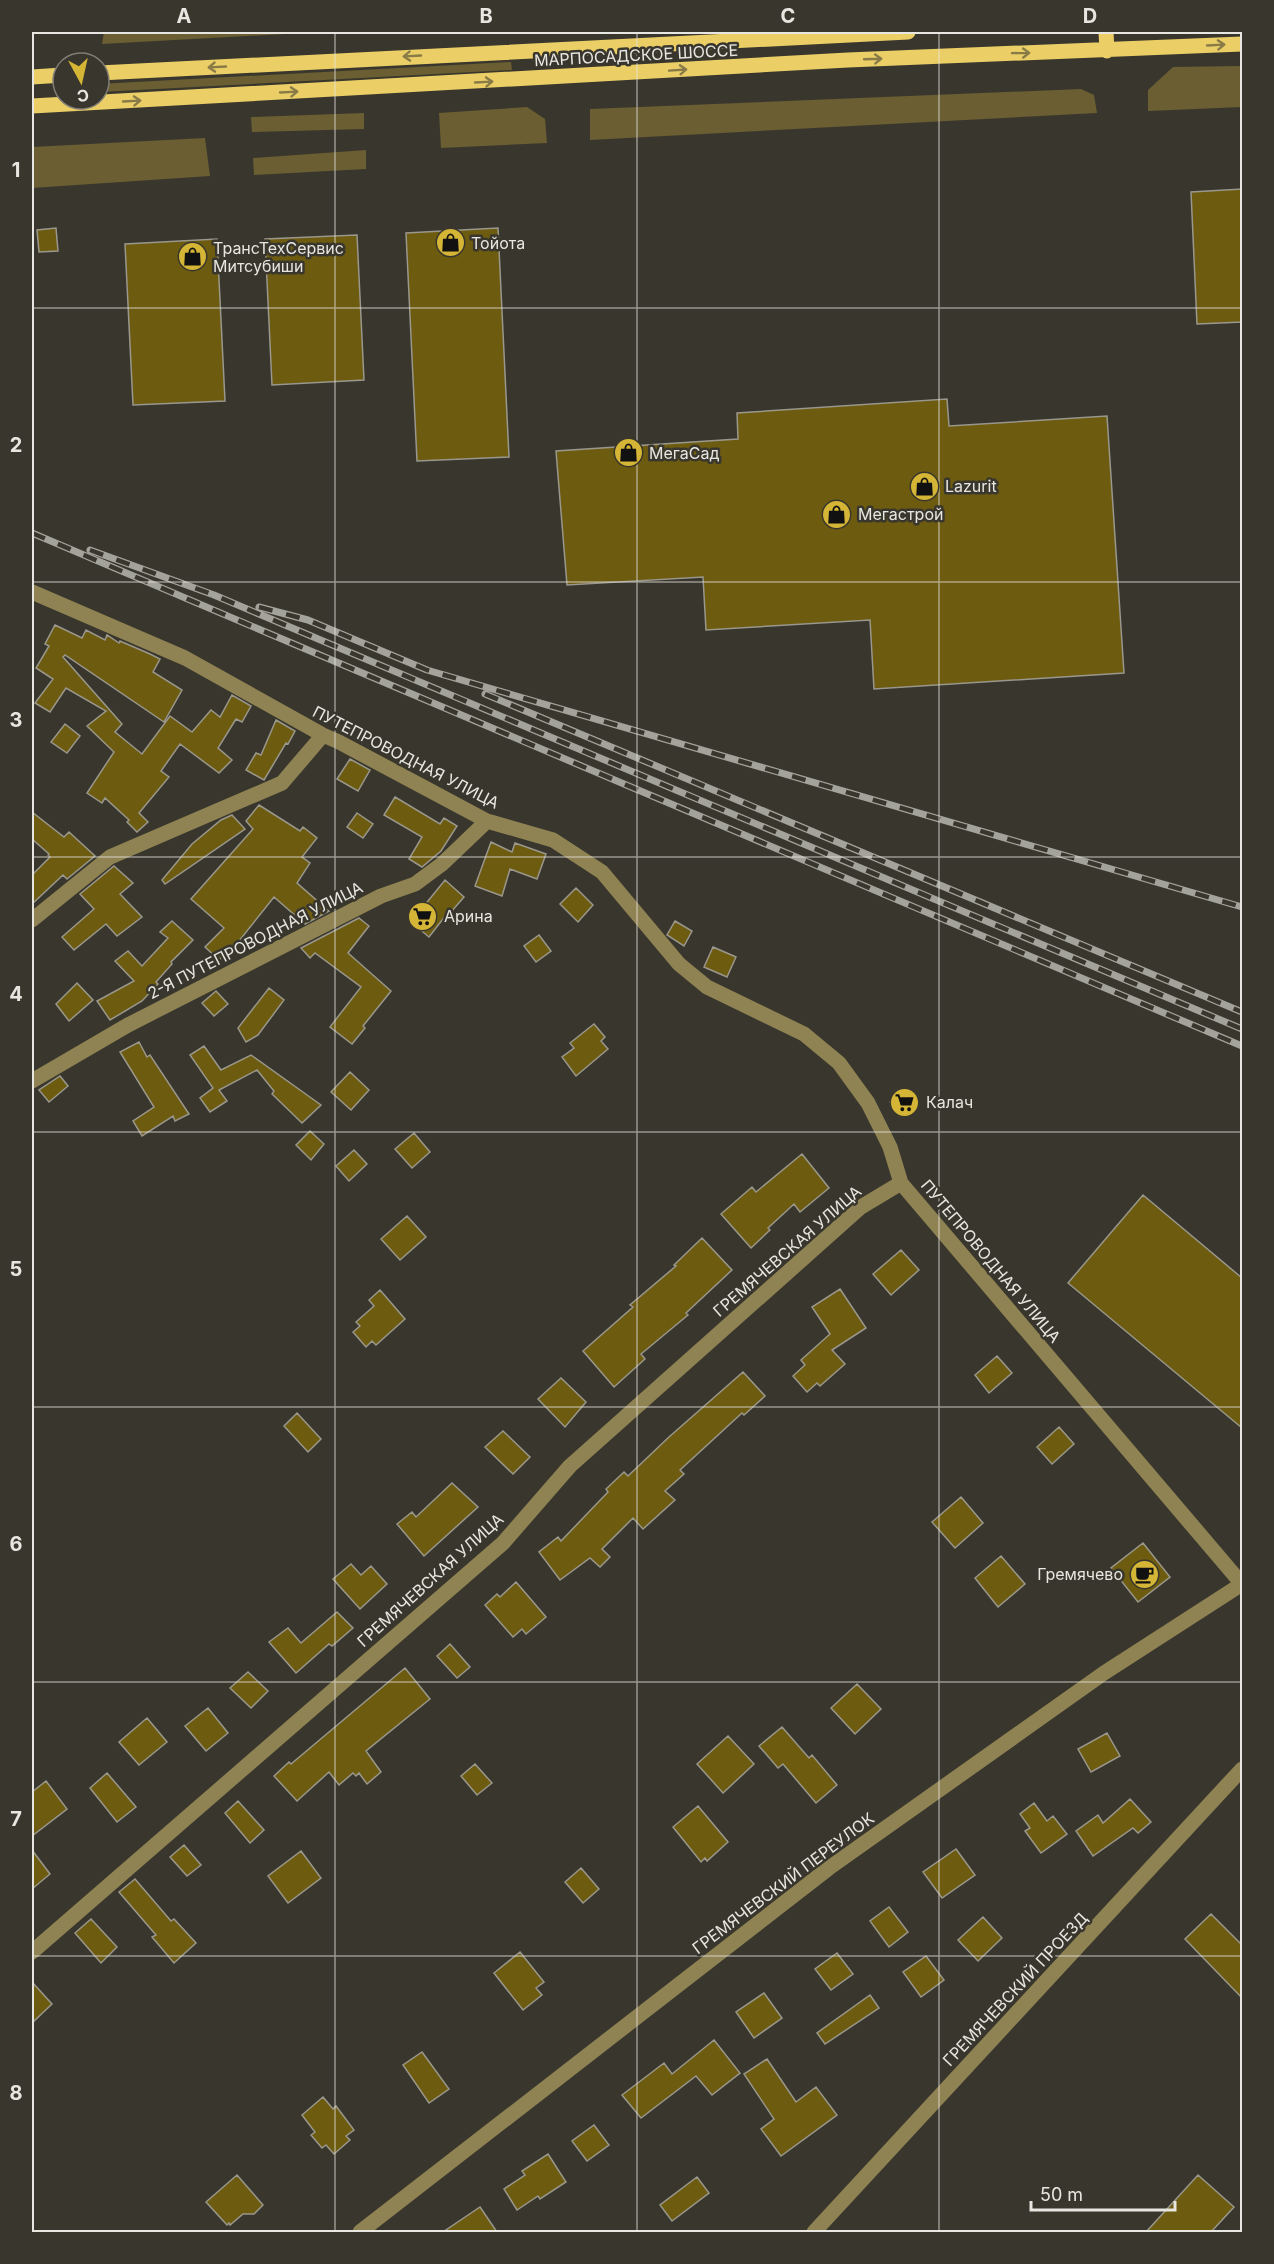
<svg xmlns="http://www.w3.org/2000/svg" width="1274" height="2264" font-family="Inter,sans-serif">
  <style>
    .green { fill: #6a5e32 }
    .building { fill: #6d5b10; stroke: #9a978c; stroke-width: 1.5 }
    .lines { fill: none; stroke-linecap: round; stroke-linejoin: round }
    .minor { stroke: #908353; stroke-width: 15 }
    .major { stroke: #ebcf66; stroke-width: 15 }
    .rail-casing { stroke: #a4a39b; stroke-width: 7 }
    .rail { stroke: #39372d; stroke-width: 4.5; stroke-dasharray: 14; stroke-linecap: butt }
    .oneway { stroke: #897b47 }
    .grid { fill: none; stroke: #e7e6e0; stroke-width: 1.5; stroke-opacity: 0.55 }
    .labels { text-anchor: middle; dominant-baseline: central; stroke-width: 5; stroke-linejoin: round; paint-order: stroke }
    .street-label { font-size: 16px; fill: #e7e6e0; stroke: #39372d }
    .poi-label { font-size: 16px; fill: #e7e6e0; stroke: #39372d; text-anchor: start }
    .neatline { fill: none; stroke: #e7e6e0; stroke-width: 2 }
    .grid-label { font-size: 20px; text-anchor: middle; font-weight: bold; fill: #e7e6e0 }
  </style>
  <rect width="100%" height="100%" fill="#39372d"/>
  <path class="green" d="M104 32H321L102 44Z
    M511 62 512 70 99 92V84Z
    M1242 66V107L1148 111V90L1173 67Z
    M1081 89 1094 95 1097 113 590 140V109Z
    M527 107 545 119 547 143 441 148 439 113Z
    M364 113V129L252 132 251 117Z
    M205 138 210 176 32 188V147Z
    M366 150V169L254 175 253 158Z"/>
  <path class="building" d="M1242 189V322L1197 324 1191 192Z
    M56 228 58 251 39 252 37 230Z
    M498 228 509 457 417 461 406 233Z
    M357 235 364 380 272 385 265 239Z
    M217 239 225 401 133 405 125 244Z
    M947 399 949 426 1107 416 1124 673 874 689 870 620 706 630 703 577 567 585 556 451 738 439 737 413Z
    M55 625 82 638 86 630 105 640 107 635 119 643 120 641 150 654 160 659 153 672 182 690 164 722 65 655 63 657 122 724 115 732 142 754 170 716 192 732 211 710 220 717 232 695 251 706 242 722 236 719 218 748 232 760 219 773 180 744 161 771 169 777 139 813 148 822 137 832 127 822 129 820 105 798 102 803 87 793 114 752 87 726 106 711 66 688 50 712 35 703 53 679 36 668 49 646 45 644Z
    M276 720 295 731 288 744 286 743 264 780 246 770 256 753 261 755Z
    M65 724 80 736 67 753 51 742Z
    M350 759 370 770 358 791 337 779Z
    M395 797 440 824 444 818 457 826 441 851 422 867 409 859 422 837 384 815Z
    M259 805 300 831 303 827 317 838 302 857 310 863 297 883 329 911 305 924 274 897 239 941 219 960 205 947 224 928 191 899 253 829 246 821Z
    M32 812 64 837 69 832 95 856 67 879 63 875 32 904V875L50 857 48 855 49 854 32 839Z
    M357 813 373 824 363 838 347 827Z
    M232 815 245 829 165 884 162 880 192 844 221 820Z
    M491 842 512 852 515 843 546 854 537 879 510 869 502 896 475 886Z
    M114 866 133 883 120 894 142 917 117 936 106 924 74 950 62 937 94 909 80 894Z
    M445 880 464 897 451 912 450 910 429 937 411 922Z
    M576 888 593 905 578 922 560 904Z
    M359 918 369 926 348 953 391 991 363 1026 365 1028 352 1044 330 1027 361 987 315 953 310 958 301 948Z
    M172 921 193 940 171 962 172 964 156 982 158 984 142 1001 110 1020 97 1001 134 981 115 961 128 951 142 966 168 938 160 932Z
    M675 921 692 931 684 946 667 935Z
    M539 935 551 951 536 962 524 946Z
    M713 947 736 957 727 977 704 967Z
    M77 983 93 1000 69 1021 56 1004Z
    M269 988 284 1000 258 1035 246 1042 238 1028Z
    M216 991 228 1004 214 1016 202 1003Z
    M594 1024 605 1037 601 1041 608 1049 576 1076 562 1057 574 1048 570 1043Z
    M139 1042 147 1057 150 1055 189 1114 175 1121 173 1116 142 1136 133 1121 154 1107 120 1052Z
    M204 1046 221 1070 251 1055 321 1105 302 1123 272 1094 274 1091 257 1070 219 1090 227 1101 210 1112 200 1098 213 1088 190 1055Z
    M350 1072 369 1090 351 1110 331 1092Z
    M60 1076 68 1086 49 1102 39 1090Z
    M908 1089 917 1102 899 1115 890 1102Z
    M310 1131 324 1144 311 1160 296 1145Z
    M414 1133 430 1152 412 1168 395 1149Z
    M354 1150 367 1164 349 1181 336 1166Z
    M802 1154 829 1188 800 1212 794 1204 768 1228 770 1230 751 1248 721 1214 752 1187 756 1192Z
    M1143 1195 1242 1278V1428L1068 1283Z
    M407 1216 426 1237 400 1260 381 1239Z
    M702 1238 732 1270 686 1313 688 1315 641 1354 645 1359 614 1387 583 1351 633 1307 630 1305 676 1266 674 1265Z
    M901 1250 919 1270 891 1295 873 1274Z
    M840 1289 866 1328 832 1350 845 1364 820 1386 817 1383 807 1392 793 1376 805 1365 801 1360 830 1334 812 1307Z
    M380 1290 405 1319 376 1345 372 1341 366 1347 353 1332 360 1326 356 1322 374 1306 369 1300Z
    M997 1356 1012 1373 989 1393 975 1375Z
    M743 1372 765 1396 744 1415 742 1413 680 1470 684 1474 665 1491 675 1500 643 1529 633 1518 602 1549 610 1557 600 1567 590 1558 560 1580 539 1552 558 1537 561 1541 608 1492 606 1489 624 1472 628 1476 669 1437Z
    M561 1378 586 1402 565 1427 538 1399Z
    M297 1413 321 1439 308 1452 284 1426Z
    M1059 1427 1074 1444 1052 1464 1037 1447Z
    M503 1431 530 1457 513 1474 485 1447Z
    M452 1483 478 1507 424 1556 397 1524 412 1512 416 1517Z
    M961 1497 983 1523 955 1548 932 1522Z
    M1143 1543 1170 1577 1138 1602 1111 1568Z
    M1001 1556 1025 1584 998 1607 975 1578Z
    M351 1564 361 1575 371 1566 387 1584 360 1609 333 1579Z
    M516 1582 546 1617 526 1634 522 1629 513 1637 485 1605 497 1594 500 1597Z
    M337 1612 353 1628 332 1646 329 1644 296 1673 269 1642 288 1628 301 1643Z
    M450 1644 470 1667 457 1678 437 1656Z
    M405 1668 430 1699 366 1751 381 1772 367 1784 359 1773 356 1776 353 1773 339 1785 329 1772 297 1801 274 1776 289 1762 291 1764Z
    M248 1672 268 1691 251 1708 230 1688Z
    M857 1684 881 1709 855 1734 831 1708Z
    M208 1708 228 1733 206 1751 185 1726Z
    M147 1718 167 1742 139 1765 119 1742Z
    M782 1727 809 1758 812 1755 837 1785 816 1803 783 1764 778 1768 759 1746Z
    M1107 1733 1120 1756 1091 1772 1078 1749Z
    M728 1736 754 1764 723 1793 697 1764Z
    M475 1764 492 1783 477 1795 461 1776Z
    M107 1773 136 1807 117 1822 90 1788Z
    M46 1781 67 1809 32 1836V1792Z
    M1130 1799 1151 1822 1138 1833 1133 1828 1093 1856 1076 1831 1098 1815 1103 1823Z
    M238 1801 264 1830 250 1843 225 1813Z
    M1034 1803 1047 1821 1053 1816 1067 1834 1041 1853 1025 1831 1030 1828 1020 1814Z
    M698 1806 728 1842 707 1861 705 1858 701 1862 673 1827Z
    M184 1845 201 1865 187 1876 170 1857Z
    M956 1849 975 1875 942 1898 923 1872Z
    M32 1850 50 1874 32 1889Z
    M301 1851 321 1878 288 1903 268 1876Z
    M581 1868 599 1889 583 1903 565 1882Z
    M135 1879 171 1921 174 1919 196 1943 174 1963 152 1937 156 1935 119 1892Z
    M889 1907 908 1932 889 1947 870 1921Z
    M1211 1914 1242 1945V1998L1185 1939Z
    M983 1917 1002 1938 978 1961 958 1940Z
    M91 1919 117 1947 101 1963 75 1933Z
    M520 1952 544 1982 536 1988 542 1995 523 2010 494 1973Z
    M837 1953 853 1974 831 1990 815 1969Z
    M926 1956 944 1980 921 1997 903 1972Z
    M32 1982 52 2004 32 2023Z
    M764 1993 782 2018 754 2038 736 2012Z
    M870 1995 879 2008 825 2044 817 2033Z
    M714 2040 740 2073 712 2095 696 2076 641 2118 622 2095 664 2063 672 2074Z
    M422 2052 449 2089 429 2103 403 2065Z
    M767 2059 796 2102 816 2087 837 2115 781 2156 761 2129 774 2119 744 2074Z
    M323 2097 333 2109 336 2106 354 2130 346 2136 350 2140 334 2154 326 2145 322 2148 311 2135 315 2132 302 2115Z
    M594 2125 609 2145 587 2161 572 2141Z
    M548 2154 566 2182 540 2199 538 2196 517 2210 504 2189 525 2175 522 2171Z
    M237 2175 263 2205 254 2214H243L230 2225 229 2223 227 2225 206 2202Z
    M1198 2175 1234 2207 1211 2232H1146Z
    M697 2177 709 2193 672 2221 660 2205Z
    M480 2207 497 2232H443Z"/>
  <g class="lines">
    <path class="minor" d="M32 592 185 658 323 735 339 742 487 821 553 840 602 872 679 964 707 987 804 1034 839 1063 868 1103 890 1147 901 1183 1242 1584
      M32 920 110 857 282 783 323 735
      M32 1081 128 1025 381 896 415 884 442 864 487 821
      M32 1952 503 1543 570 1466 861 1207 901 1183
      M360 2232 829 1868 1104 1673 1242 1584
      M814 2232 1242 1769"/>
    <path class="major" d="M1106 32 1107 51
      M99 73 908 32
      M32 77 63 75
      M32 106 848 60 1242 44"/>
    <defs>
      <path id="rail" d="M32 533 1242 1046
        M90 550 214 595 1242 1029
        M259 607 308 620 427 670 1242 907
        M485 694 1242 1012"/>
    </defs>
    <use href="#rail" class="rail-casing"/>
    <use href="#rail" class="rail"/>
  </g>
  <defs><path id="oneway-shaft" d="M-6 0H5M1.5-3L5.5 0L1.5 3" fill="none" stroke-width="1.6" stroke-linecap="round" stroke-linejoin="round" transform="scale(1.5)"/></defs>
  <g class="oneway">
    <use href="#oneway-shaft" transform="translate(1216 45) rotate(-3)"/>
    <use href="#oneway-shaft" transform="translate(1021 53) rotate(-1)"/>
    <use href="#oneway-shaft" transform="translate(412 56) rotate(177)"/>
    <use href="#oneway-shaft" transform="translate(873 59) rotate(-2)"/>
    <use href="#oneway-shaft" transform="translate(217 67) rotate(177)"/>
    <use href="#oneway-shaft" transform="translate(678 70) rotate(-4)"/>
    <use href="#oneway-shaft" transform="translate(484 82) rotate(-3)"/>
    <use href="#oneway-shaft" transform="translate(289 92) rotate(-3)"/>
    <use href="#oneway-shaft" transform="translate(132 101) rotate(-3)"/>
  </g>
  <path class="grid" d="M335 32V2232M637 32V2232M939 32V2232M32 308H1242M32 582H1242M32 857H1242M32 1132H1242M32 1407H1242M32 1682H1242M32 1956H1242"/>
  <defs>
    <symbol id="shop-disc" viewBox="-11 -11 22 22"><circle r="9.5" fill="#d5b535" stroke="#39372d"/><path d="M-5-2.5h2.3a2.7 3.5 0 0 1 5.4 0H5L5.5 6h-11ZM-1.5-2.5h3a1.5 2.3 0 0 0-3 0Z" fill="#111"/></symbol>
    <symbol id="supermarket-disc" viewBox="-11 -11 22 22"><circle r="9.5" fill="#d5b535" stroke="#39372d"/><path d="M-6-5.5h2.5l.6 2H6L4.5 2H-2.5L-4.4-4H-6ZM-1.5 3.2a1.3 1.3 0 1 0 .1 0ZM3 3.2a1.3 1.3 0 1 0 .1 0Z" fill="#111"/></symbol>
    <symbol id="cafe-disc" viewBox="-11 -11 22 22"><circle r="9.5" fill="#d5b535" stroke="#39372d"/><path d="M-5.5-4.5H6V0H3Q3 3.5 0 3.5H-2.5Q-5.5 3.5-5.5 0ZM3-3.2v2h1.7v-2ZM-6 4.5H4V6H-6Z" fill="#111"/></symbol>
  </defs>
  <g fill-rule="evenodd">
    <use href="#shop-disc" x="434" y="226" width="33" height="33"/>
    <use href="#shop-disc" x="176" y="240" width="33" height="33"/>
    <use href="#shop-disc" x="612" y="436" width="33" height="33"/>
    <use href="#shop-disc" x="908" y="470" width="33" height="33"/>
    <use href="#shop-disc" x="820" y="498" width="33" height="33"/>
    <use href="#supermarket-disc" x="406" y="900" width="33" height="33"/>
    <use href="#supermarket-disc" x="888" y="1086" width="33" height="33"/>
    <use href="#cafe-disc" x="1128" y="1558" width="33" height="33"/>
  </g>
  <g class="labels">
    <g class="street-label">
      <text transform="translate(636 55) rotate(-3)">МАРПОСАДСКОЕ ШОССЕ</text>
      <text transform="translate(406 757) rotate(27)">ПУТЕПРОВОДНАЯ УЛИЦА</text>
      <text transform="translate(255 940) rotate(-27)">2-Я ПУТЕПРОВОДНАЯ УЛИЦА</text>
      <text transform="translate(787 1251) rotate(-41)">ГРЕМЯЧЕВСКАЯ УЛИЦА</text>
      <text transform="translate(991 1261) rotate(50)">ПУТЕПРОВОДНАЯ УЛИЦА</text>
      <text transform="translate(430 1580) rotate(-42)">ГРЕМЯЧЕВСКАЯ УЛИЦА</text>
      <text transform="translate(783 1883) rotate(-37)">ГРЕМЯЧЕВСКИЙ ПЕРЕУЛОК</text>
      <text transform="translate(1015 1989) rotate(-47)">ГРЕМЯЧЕВСКИЙ ПРОЕЗД</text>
    </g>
    <g class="poi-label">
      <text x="471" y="243">Тойота</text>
      <text x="213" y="248">ТрансТехСервис<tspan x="213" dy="18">Митсубиши</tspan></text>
      <text x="649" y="453">МегаСад</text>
      <text x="945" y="486">Lazurit</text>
      <text x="858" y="514">Мегастрой</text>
      <text x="444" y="916">Арина</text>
      <text x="926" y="1102">Калач</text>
      <text x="1123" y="1574" text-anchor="end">Гремячево</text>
    </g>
  </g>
  <rect width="1274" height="2264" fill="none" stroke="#39372d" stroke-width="66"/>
  <g transform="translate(81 81) rotate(172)"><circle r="28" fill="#39372d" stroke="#7f7d75" stroke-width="1.5"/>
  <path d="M0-4.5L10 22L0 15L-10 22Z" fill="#d5b535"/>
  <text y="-9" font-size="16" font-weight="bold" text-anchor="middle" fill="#e7e6e0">С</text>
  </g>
  <path d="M1031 2201v9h144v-9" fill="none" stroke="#e7e6e0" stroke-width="3"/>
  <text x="1040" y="2201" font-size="18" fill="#e7e6e0" stroke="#39372d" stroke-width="4.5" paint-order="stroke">50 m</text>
  <rect x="33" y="33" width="1208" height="2198" class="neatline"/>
  <g class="grid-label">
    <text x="184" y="23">A</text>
    <text x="486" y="23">B</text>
    <text x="788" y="23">C</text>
    <text x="1090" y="23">D</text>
    <text x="16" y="177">1</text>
    <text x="16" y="452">2</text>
    <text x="16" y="727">3</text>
    <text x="16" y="1001">4</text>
    <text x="16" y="1276">5</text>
    <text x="16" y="1551">6</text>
    <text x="16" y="1826">7</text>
    <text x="16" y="2100">8</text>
  </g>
</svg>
